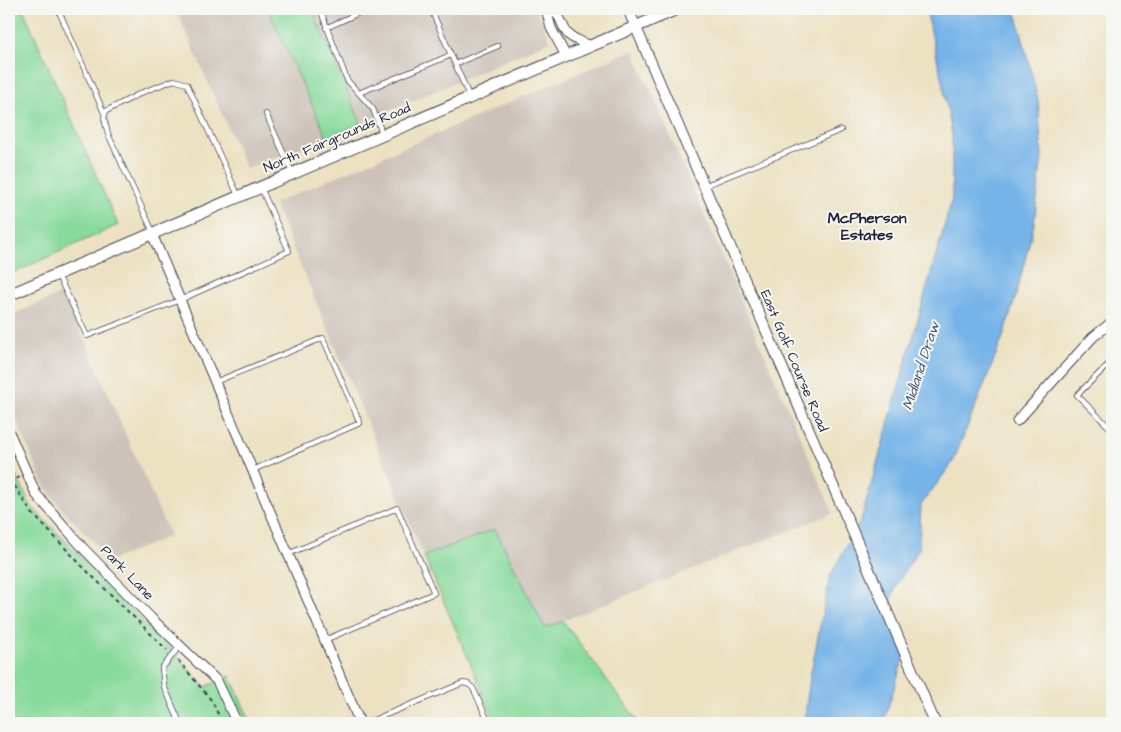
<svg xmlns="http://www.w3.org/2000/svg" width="1121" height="732" font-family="'Architects Daughter',sans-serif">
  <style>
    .industrial { fill: #ccc2b9 }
    .green { fill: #87da9b; stroke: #547e6b }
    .water { fill: #75b3e8; stroke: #4c6a92 }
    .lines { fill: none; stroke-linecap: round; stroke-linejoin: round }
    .service-casing { stroke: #403f4f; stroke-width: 6 }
    .minor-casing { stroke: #403f4f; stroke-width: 11 }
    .tertiary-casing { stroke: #403f4f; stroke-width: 12 }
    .secondary-casing { stroke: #403f4f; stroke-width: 13 }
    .path { stroke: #403f4f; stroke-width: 2; stroke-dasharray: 4 4; stroke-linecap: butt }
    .service { stroke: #fff; stroke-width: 4.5 }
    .minor { stroke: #fff; stroke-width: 9 }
    .tertiary { stroke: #fff; stroke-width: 10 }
    .secondary { stroke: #fff; stroke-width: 11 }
    .labels { text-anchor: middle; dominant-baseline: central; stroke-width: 4; stroke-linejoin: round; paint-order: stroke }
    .street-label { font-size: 14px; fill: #22223b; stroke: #f6f6f2 }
    .neighbourhood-label { font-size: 15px; font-weight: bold; fill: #22223b; stroke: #f6f6f2 }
    .water-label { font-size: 15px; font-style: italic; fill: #3f5578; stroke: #f6f6f2 }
  </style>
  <rect width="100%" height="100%" fill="#f6f6f2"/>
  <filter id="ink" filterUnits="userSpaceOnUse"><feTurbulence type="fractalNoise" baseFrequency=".02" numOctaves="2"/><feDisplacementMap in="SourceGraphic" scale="10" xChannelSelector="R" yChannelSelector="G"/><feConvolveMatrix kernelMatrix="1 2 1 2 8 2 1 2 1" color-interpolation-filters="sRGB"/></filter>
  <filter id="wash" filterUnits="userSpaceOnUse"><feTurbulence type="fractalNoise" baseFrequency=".0096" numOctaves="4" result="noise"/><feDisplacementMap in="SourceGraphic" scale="20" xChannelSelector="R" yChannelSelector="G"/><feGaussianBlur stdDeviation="1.12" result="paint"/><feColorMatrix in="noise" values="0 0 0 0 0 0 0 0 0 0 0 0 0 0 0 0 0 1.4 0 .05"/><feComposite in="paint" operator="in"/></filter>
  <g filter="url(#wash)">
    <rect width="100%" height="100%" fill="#ece1c1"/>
    <path class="industrial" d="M176 9H268L327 138 246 169Z
      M312 9H536L550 41 361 123Z
      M633 50 833 513 545 628 495 529 424 556 274 203Z
      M64 293 170 536 112 560 60 507 44 485 9 402V316Z"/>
    <path class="green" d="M9 9H23L118 225 9 275Z
      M268 9H312L361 123 327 138Z
      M9 461 31 506 165 643 205 687 230 676 251 723H9Z
      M495 529 545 628 563 621 639 723H496L424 556Z"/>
    <path class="water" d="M926 9H1013L1017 16 1038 99 1042 156 1034 224 1016 296 1002 340 953 462 921 505 919 549 898 582 891 599 905 654 883 723H804L810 677 830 576 861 520 952 199V135L943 85Z"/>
  </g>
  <g filter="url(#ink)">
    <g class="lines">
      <defs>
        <path id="service" d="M58 9 105 115
          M320 9 347 80 373 109 382 133
          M431 9 469 96
          M326 28 367 9
          M455 64 498 46
          M359 93 451 55
          M266 114 292 172
          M704 186 841 130
          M153 232 108 134 104 118 106 111 143 92 174 80 187 84 238 195
          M58 275 87 336 180 300 289 251 261 188
          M1112 361 1077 395 1112 430
          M215 382 323 338 360 423 253 470
          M288 554 397 508 434 593 325 640
          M180 646 162 668 164 686 180 723
          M366 723 463 683 468 684 473 688 489 723"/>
        <path id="minor" d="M546 9 551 28 566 56
          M547 12 551 10C562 15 561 26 568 34 574 40 583 42 591 46
          M152 234 360 723
          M1017 421 1093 337 1112 322
          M9 432 36 494 84 549 151 618 217 681 237 723"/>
        <path id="tertiary" d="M628 9 935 723"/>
        <path id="secondary" d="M9 295 677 9"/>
      </defs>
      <use href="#service" class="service-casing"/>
      <use href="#minor" class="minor-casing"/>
      <use href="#tertiary" class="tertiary-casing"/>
      <use href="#secondary" class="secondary-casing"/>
      <path class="path" d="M9 474 11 480 9 482
        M20 477 11 480 31 512 84 568 167 650
        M178 660 212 701 222 723"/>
      <use href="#service" class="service"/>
      <use href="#minor" class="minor"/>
      <use href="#tertiary" class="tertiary"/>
      <use href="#secondary" class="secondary"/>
    </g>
  </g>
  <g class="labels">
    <g class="street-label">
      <text transform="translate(337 138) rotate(-23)">North Fairgrounds Road</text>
      <text transform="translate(794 361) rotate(67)">East Golf Course Road</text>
      <text transform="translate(127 573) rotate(46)">Park Lane</text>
    </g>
    <g class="neighbourhood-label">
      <text x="867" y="218">McPherson<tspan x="867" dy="17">Estates</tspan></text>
    </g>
    <g class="water-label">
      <text transform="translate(921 366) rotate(-72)">Midland Draw</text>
    </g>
  </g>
  <rect width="1121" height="732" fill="none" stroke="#f6f6f2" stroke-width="30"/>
</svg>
